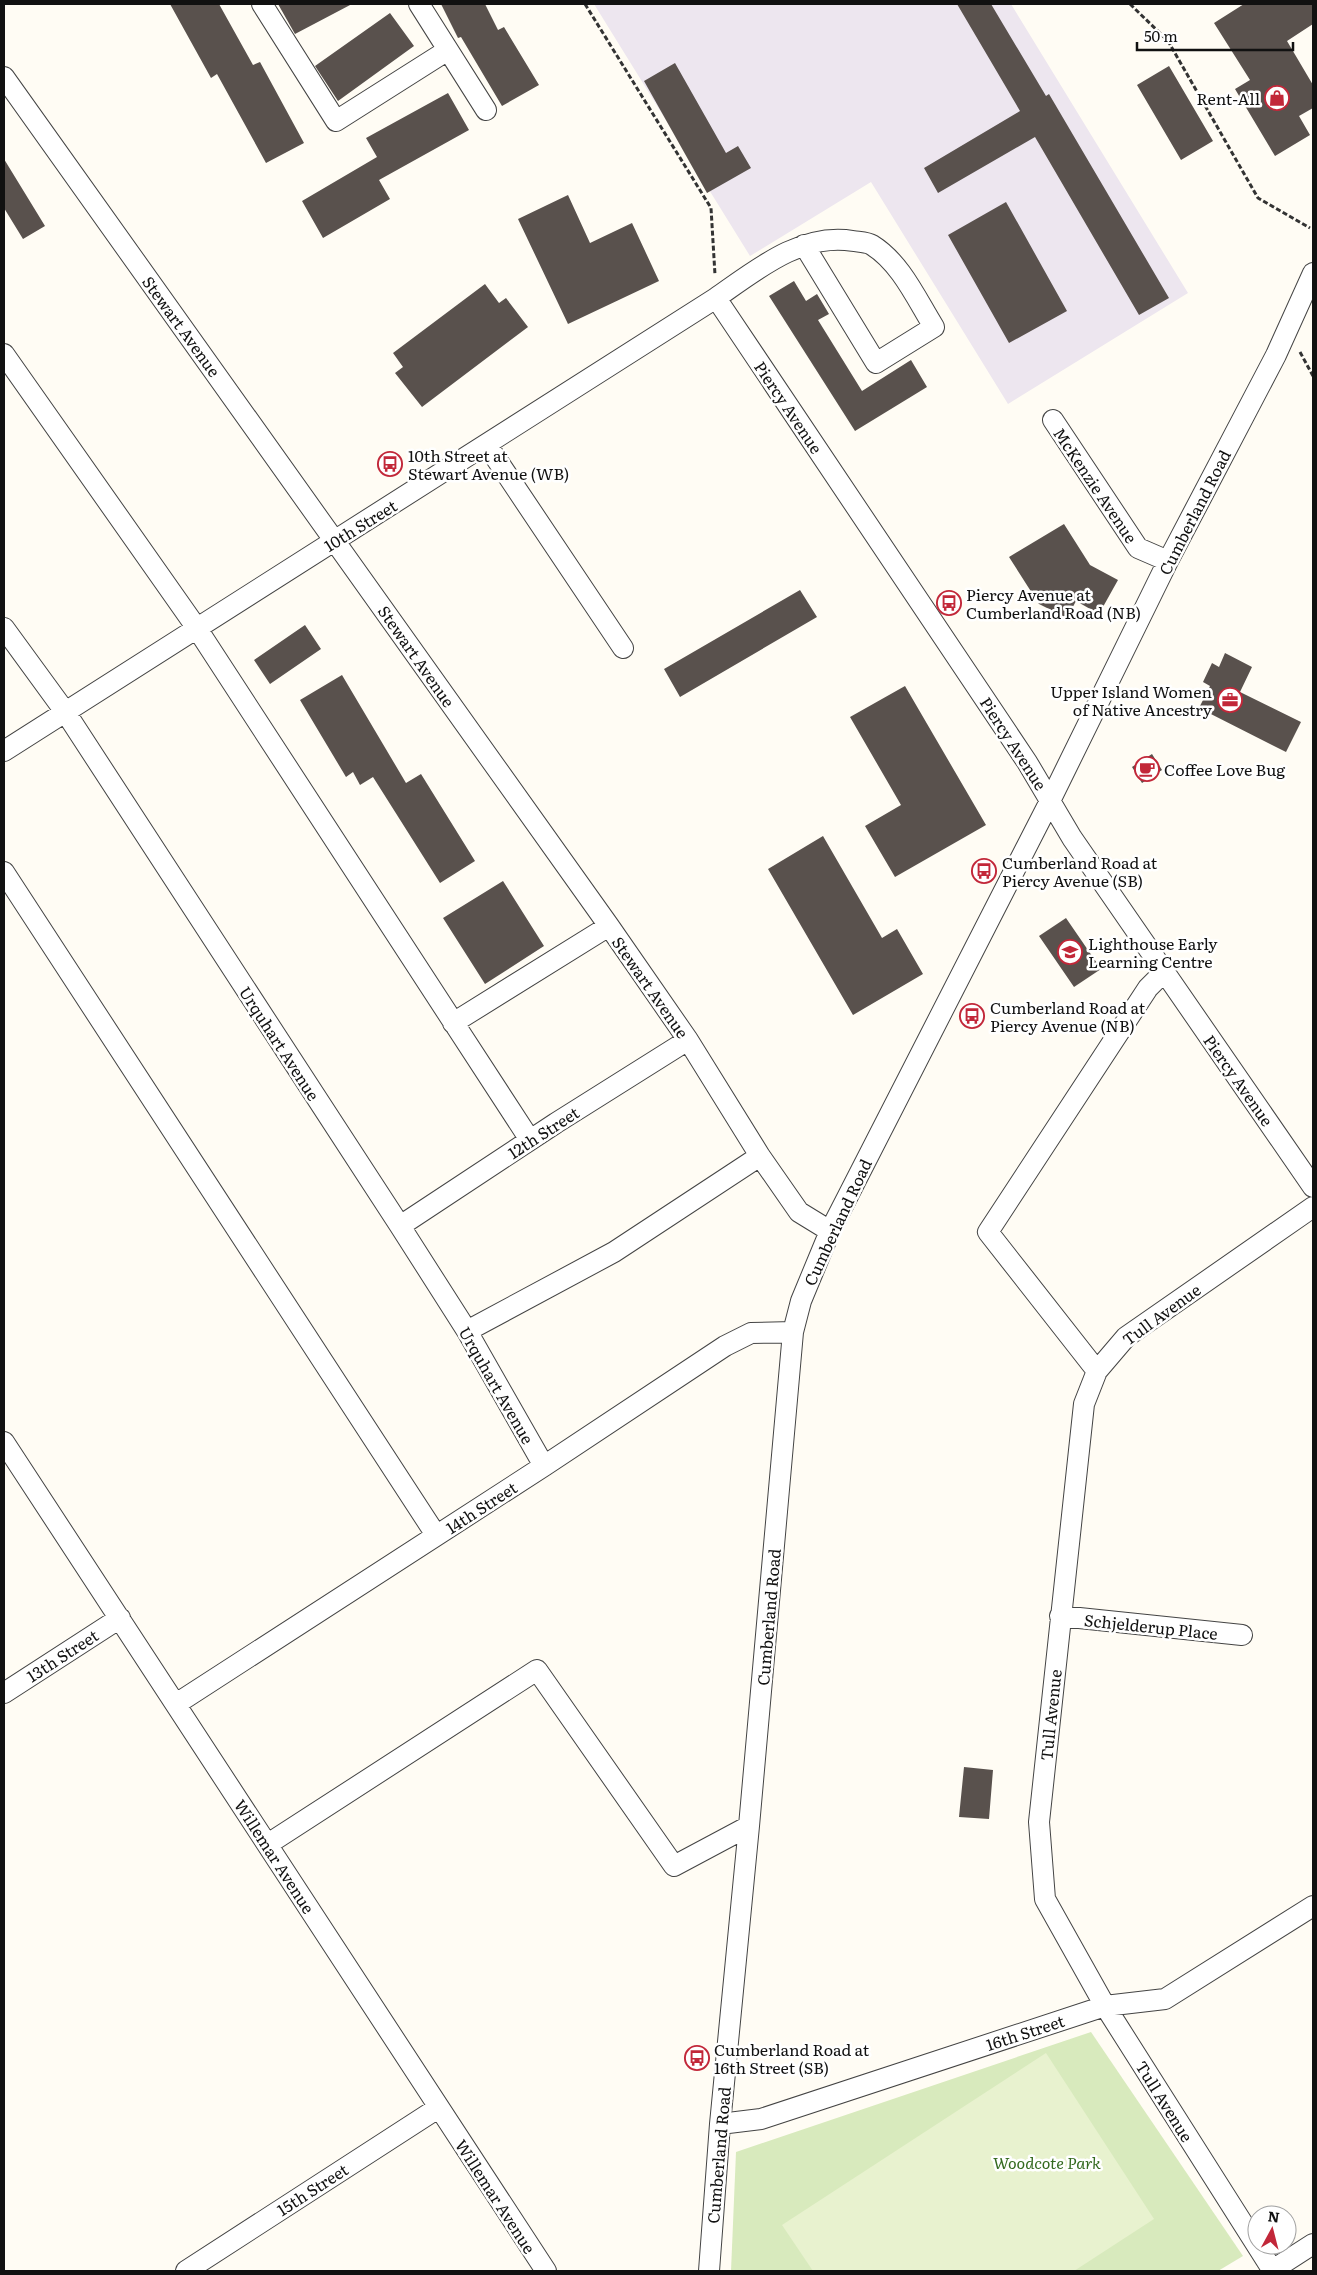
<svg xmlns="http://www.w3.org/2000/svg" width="1317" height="2275" font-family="Literata,serif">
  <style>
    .industrial { fill: #ede6ef }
    .green { fill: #d8eabd }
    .pitch { fill: #e8f2cf }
    .building { fill: #59514d }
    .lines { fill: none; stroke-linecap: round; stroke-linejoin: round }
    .minor-casing { stroke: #444; stroke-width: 22 }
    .path { stroke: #333; stroke-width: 3; stroke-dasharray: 5 2.5; stroke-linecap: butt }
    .minor { stroke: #fff; stroke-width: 20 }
    .labels { text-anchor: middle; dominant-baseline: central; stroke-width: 5; stroke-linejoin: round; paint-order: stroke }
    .poi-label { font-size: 16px; fill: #111; stroke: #fff; text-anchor: start }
    .street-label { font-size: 16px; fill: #111; stroke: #fff }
    .park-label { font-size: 16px; font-style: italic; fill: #346a1f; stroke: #fff }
  </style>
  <rect width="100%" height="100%" fill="#fffcf4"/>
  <path class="industrial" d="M594 4H1011L1188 293 1008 404 871 182 750 256Z"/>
  <path class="green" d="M1091 2032 1243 2256 1218 2271H731L736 2152Z"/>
  <path class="pitch" d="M1046 2053 1154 2219 1074 2271H813L782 2225Z"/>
  <path class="building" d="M170 4H219L253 65 260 62 304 143 266 163 217 74 211 78Z
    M278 4H352L295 34Z
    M441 4H485L498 30 504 27 539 85 502 106 461 37 458 38Z
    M957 4H991L1046 96 1049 94 1169 298 1139 315 1035 137 938 193 924 168 1020 111Z
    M1244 4H1313V24L1287 41 1313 85V108L1299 116 1310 135 1275 156 1235 89 1250 80 1214 23Z
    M390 13 414 46 338 101 315 66Z
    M675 63 726 153 738 146 751 168 707 193 644 81Z
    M1169 66 1213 141 1181 160 1137 85Z
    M448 93 469 130 379 180 390 199 323 238 302 201 377 157 366 138Z
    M4 159 45 226 23 239 4 208Z
    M568 195 590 243 632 223 659 281 568 324 518 219Z
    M1006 202 1067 311 1009 343 948 235Z
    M794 281 806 301 817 294 829 314 818 320 862 391 911 360 927 387 855 431 769 296Z
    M485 284 499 303 506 298 528 327 422 407 395 373 403 367 393 353Z
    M1064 524 1090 565 1118 580 1099 614 1076 601 1067 618 1039 604 1009 557Z
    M800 590 817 617 680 697 664 669Z
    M305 625 321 649 270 684 254 660Z
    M1225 653 1252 667 1240 692 1301 722 1286 752 1199 708 1210 686 1203 682 1212 663 1219 667Z
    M342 675 406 783 421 774 475 861 440 883 373 777 360 785 353 772 346 777 300 700Z
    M905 686 986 825 895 877 865 826 901 805 850 717Z
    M1152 754 1162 770 1142 783 1132 767Z
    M823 836 882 938 897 929 923 974 853 1015 768 869Z
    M503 881 544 946 485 984 443 918Z
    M1066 918 1101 969 1074 987 1039 936Z
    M964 1767 993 1770 989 1819 959 1817Z"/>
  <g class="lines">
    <defs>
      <path id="minor" d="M262 4 336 121 448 50
        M419 4 486 110
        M4 77 609 926 688 1040 760 1156 799 1212 830 1231
        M716 298 1027 762 1072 838 1313 1187
        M4 354 196 627 530 1140
        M1053 420 1138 548 1168 561
        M487 445 623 648
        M4 628 66 713 400 1226 467 1331 544 1466
        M4 751 716 298C756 270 802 232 853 241 859 242 867 242 872 245 901 263 917 300 934 327L876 363 804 245
        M4 872 436 1535
        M453 1023 609 926
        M400 1226 556 1123 688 1040
        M467 1331 614 1252 760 1156
        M1097 1371 988 1232 1148 988 1164 972
        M4 1442 546 2271
        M1060 1616 1242 1635
        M4 1693 120 1618
        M176 1704 544 1466 725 1346 751 1333 793 1332
        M268 1844 537 1670 674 1866 749 1826
        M720 2124 761 2119 1105 2006 1165 1999 1313 1906
        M186 2271 438 2108
        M709 2271 720 2124 749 1826 793 1332 801 1301 830 1231 1051 799 1168 561 1276 355 1313 273
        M1271 2271 1313 2244
        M1273 2271 1105 2006 1045 1899 1039 1822 1084 1404 1097 1371 1126 1337 1313 1207"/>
    </defs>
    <use href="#minor" class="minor-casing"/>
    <path class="path" d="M585 4 711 208 715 275
      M1130 4 1168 41 1258 198 1310 228
      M1300 352 1313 376"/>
    <use href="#minor" class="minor"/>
  </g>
  <defs>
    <symbol id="shop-ring" viewBox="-11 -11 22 22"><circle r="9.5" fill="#fff" stroke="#c22739" stroke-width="1.5"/><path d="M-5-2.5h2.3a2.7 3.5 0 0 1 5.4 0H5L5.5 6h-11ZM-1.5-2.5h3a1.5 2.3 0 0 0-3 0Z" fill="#c22739"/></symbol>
    <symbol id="bus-ring" viewBox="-11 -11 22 22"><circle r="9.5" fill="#fff" stroke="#c22739" stroke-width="1.5"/><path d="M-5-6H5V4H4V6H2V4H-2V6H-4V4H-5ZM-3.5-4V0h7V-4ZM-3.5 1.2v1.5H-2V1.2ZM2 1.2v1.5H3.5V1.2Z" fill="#c22739"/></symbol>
    <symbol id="office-ring" viewBox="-11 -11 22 22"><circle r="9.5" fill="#fff" stroke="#c22739" stroke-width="1.5"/><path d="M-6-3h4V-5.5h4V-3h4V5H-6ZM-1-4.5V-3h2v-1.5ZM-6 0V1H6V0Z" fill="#c22739"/></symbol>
    <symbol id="cafe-ring" viewBox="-11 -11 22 22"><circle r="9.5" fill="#fff" stroke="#c22739" stroke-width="1.5"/><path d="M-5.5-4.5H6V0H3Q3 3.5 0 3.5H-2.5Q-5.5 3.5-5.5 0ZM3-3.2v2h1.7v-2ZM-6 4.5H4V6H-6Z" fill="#c22739"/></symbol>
    <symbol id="school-ring" viewBox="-11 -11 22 22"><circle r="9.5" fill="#fff" stroke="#c22739" stroke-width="1.5"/><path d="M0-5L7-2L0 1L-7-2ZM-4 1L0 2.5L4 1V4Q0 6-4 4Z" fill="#c22739"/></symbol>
  </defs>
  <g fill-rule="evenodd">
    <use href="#shop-ring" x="1263" y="84" width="28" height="28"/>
    <use href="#bus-ring" x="376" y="450" width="28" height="28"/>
    <use href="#bus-ring" x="935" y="589" width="28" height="28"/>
    <use href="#office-ring" x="1216" y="686" width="28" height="28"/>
    <use href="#cafe-ring" x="1133" y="755" width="28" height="28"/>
    <use href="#bus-ring" x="970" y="857" width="28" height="28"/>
    <use href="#school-ring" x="1056" y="938" width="28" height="28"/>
    <use href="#bus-ring" x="958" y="1002" width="28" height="28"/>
    <use href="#bus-ring" x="683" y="2044" width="28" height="28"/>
  </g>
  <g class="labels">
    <g class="poi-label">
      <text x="1260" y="98" text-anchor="end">Rent-All</text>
      <text x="408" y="455">10th Street at<tspan x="408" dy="18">Stewart Avenue (WB)</tspan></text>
      <text x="966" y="594">Piercy Avenue at<tspan x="966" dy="18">Cumberland Road (NB)</tspan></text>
      <text x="1212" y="691" text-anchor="end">Upper Island Women<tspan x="1212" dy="18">of Native Ancestry</tspan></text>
      <text x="1164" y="769">Coffee Love Bug</text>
      <text x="1002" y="862">Cumberland Road at<tspan x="1002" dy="18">Piercy Avenue (SB)</tspan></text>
      <text x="1088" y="943">Lighthouse Early<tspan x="1088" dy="18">Learning Centre</tspan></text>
      <text x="990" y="1007">Cumberland Road at<tspan x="990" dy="18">Piercy Avenue (NB)</tspan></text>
      <text x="714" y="2049">Cumberland Road at<tspan x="714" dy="18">16th Street (SB)</tspan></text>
    </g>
    <g class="street-label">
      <text transform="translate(182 326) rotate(54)">Stewart Avenue</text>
      <text transform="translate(789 407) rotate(56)">Piercy Avenue</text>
      <text transform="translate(1096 485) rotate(56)">McKenzie Avenue</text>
      <text transform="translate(1194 512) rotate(-63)">Cumberland Road</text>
      <text transform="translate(360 525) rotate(-32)">10th Street</text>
      <text transform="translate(417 656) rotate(55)">Stewart Avenue</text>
      <text transform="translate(1014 743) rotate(57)">Piercy Avenue</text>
      <text transform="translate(651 987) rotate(55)">Stewart Avenue</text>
      <text transform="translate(280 1043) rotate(57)">Urquhart Avenue</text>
      <text transform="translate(1239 1080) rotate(55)">Piercy Avenue</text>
      <text transform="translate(543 1132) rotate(-33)">12th Street</text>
      <text transform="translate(837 1222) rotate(-65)">Cumberland Road</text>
      <text transform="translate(1161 1314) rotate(-36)">Tull Avenue</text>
      <text transform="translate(497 1385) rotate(60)">Urquhart Avenue</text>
      <text transform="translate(481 1507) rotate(-33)">14th Street</text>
      <text transform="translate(768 1617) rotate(-85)">Cumberland Road</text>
      <text transform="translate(1151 1626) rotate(6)">Schjelderup Place</text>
      <text transform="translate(62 1655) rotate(-33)">13th Street</text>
      <text transform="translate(1050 1715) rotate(-84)">Tull Avenue</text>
      <text transform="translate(275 1856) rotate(57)">Willemar Avenue</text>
      <text transform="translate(1025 2032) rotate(-18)">16th Street</text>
      <text transform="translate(1165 2101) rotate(58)">Tull Avenue</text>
      <text transform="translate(718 2155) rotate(-85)">Cumberland Road</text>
      <text transform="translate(312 2189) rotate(-33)">15th Street</text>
      <text transform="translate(496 2196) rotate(57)">Willemar Avenue</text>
    </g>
    <g class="park-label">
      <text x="1047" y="2162">Woodcote Park</text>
    </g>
  </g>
  <rect width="1317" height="2275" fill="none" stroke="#111111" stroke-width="10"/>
  <g transform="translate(1272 2230) rotate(7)"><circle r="24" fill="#ffffff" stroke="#a0a0a0"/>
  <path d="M0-4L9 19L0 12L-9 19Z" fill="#c22739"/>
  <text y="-8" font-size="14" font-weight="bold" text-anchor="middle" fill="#111111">N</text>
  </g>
  <path d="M1137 42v8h156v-8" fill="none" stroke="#111111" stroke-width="2.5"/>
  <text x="1144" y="42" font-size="15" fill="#111111" stroke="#ffffff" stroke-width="4" paint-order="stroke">50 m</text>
</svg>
